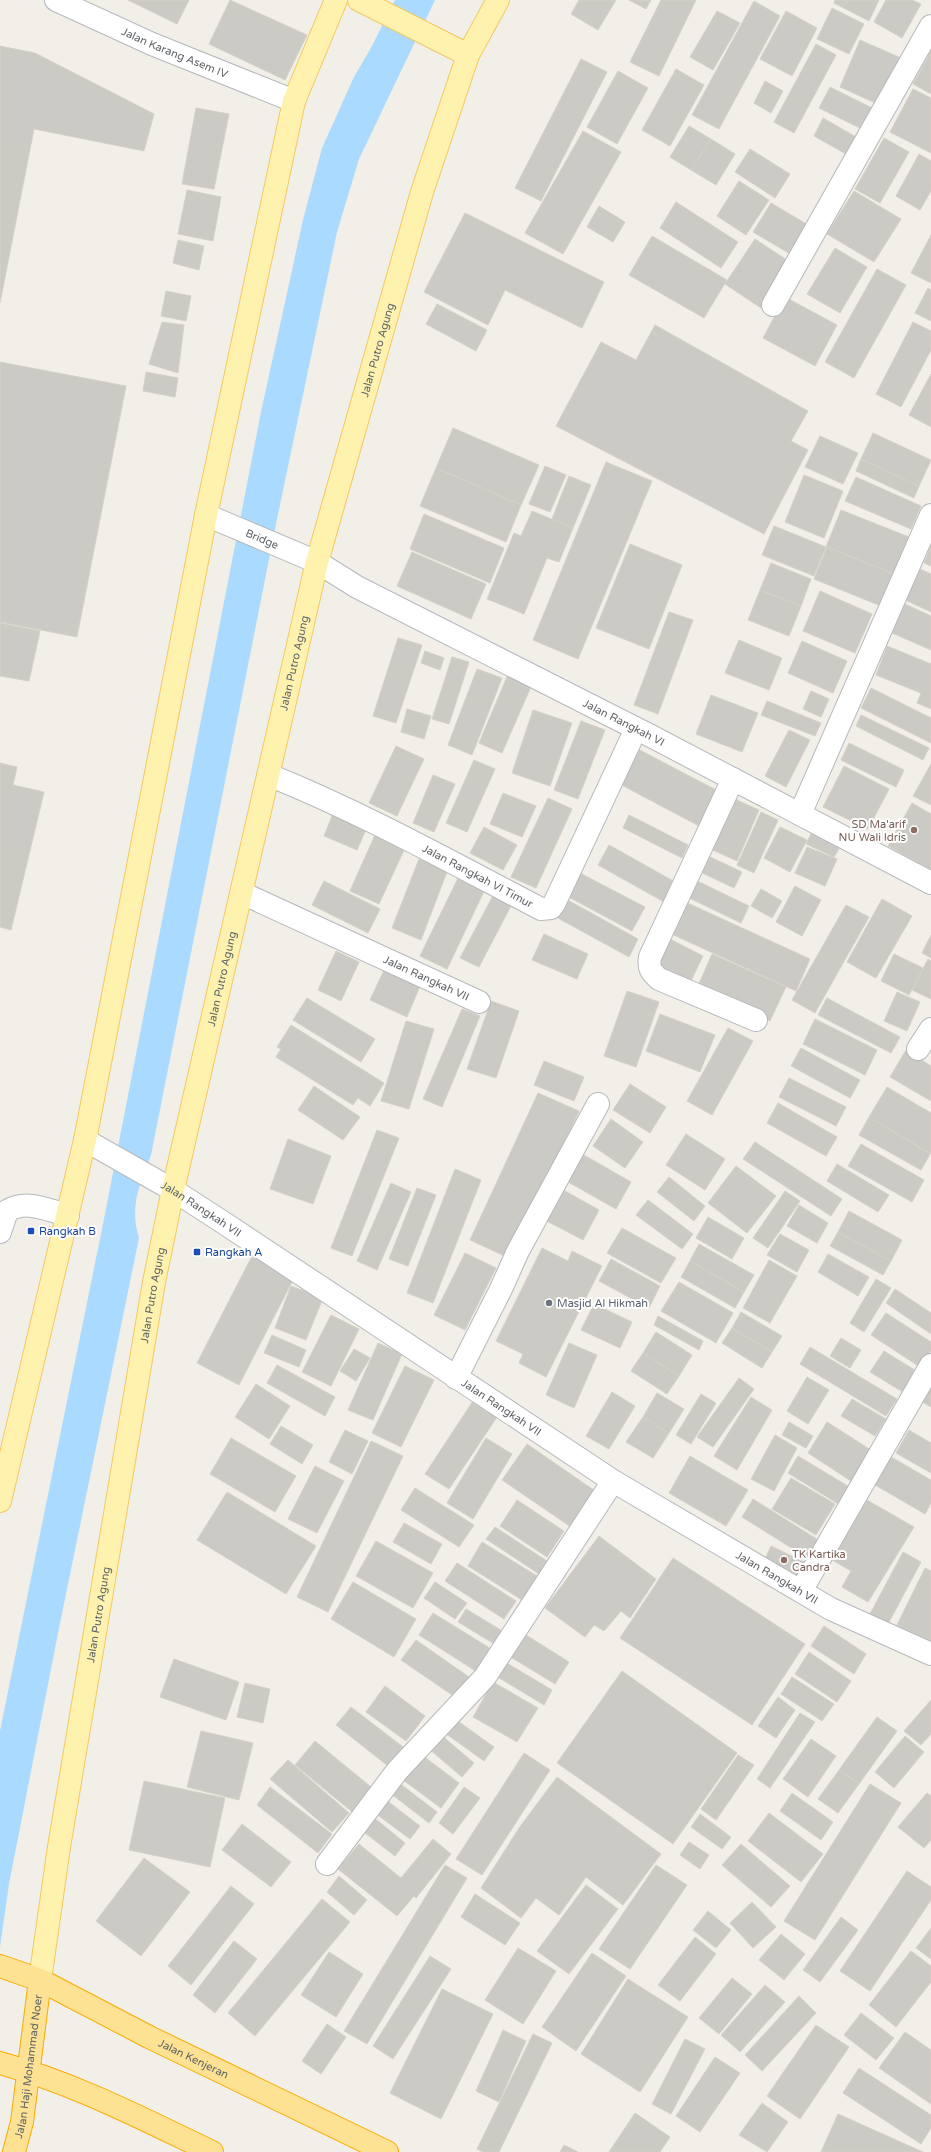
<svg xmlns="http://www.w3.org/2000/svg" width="931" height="2152" font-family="'Varela Round',sans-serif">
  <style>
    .water { fill: #aadaff }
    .building { fill: #cccac5; stroke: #d6d1c6 }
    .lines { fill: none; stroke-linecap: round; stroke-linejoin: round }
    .minor-casing { stroke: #b5b8bc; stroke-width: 24 }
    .major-casing { stroke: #f2c960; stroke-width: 24 }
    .highway-casing { stroke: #f9ab00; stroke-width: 24 }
    .minor { stroke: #fff; stroke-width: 22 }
    .major { stroke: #fff2af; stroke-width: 22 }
    .highway { stroke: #fde293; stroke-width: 22 }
    .education-dot { fill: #8d6e63; stroke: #fff; stroke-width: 1.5 }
    .transit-dot { fill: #1a4fb4; stroke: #fff; stroke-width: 1.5 }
    .worship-dot { fill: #6b7280; stroke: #fff; stroke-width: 1.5 }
    .labels { text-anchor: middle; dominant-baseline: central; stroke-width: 4; stroke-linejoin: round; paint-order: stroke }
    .street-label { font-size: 11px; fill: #5f6368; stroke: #fff }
    .education-label { font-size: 11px; fill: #785e54; stroke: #fff; text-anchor: end }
    .transit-label { font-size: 11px; fill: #164399; stroke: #fff; text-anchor: start }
    .worship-label { font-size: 11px; fill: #5b616d; stroke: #fff; text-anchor: start }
  </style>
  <rect width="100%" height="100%" fill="#f1efe8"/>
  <path class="water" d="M395 0H435L359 159 337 232 276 524 151 1155C140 1185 129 1206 139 1238L59 1628 9 1884 0 1947V1731L103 1224 261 412 303 220 322 148 354 77 372 46Z"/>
  <path class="building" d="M128 0H189L177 24Z
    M230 0 307 35 285 80 209 44Z
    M579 0H616L598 30 571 14Z
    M629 0H651L646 9Z
    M661 0H696L659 76 630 62Z
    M835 0H879L869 21 834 3Z
    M886 0H912L921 4 902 38 874 22Z
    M754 1 780 16 719 129 692 115Z
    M832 8 864 24 849 54 817 39Z
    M717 11 740 23 713 70 690 57Z
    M786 11 817 28 792 76 760 59Z
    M860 40 901 58 880 105 840 87Z
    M816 44 836 55 794 133 774 122Z
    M0 46 35 53 154 114 144 151 34 129 0 303Z
    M931 51V94L913 84Z
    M581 59 607 72 541 201 515 188Z
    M676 69 704 85 670 146 642 130Z
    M618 71 648 88 617 144 587 127Z
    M765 81 783 91 771 113 754 103Z
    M830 87 872 108 862 129 819 108Z
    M913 89 931 98V153L890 132Z
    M196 108 229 114 214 189 182 184Z
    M823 118 863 141 853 158 814 136Z
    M689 126 711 139 691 170 670 157Z
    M583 131 621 152 563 254 525 233Z
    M884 138 909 152 880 203 855 189Z
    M711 139 735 154 716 185 691 170Z
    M750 149 790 174 775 198 735 172Z
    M919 154 931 161V191L920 210 896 196Z
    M739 181 769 200 746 235 717 216Z
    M187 190 221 197 213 241 178 234Z
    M854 191 901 219 874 262 827 234Z
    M676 202 738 242 721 268 660 228Z
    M771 203 815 229 797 258 753 232Z
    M599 206 625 222 613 242 587 227Z
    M465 213 604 282 582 328 505 290 488 325 424 292Z
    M931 235V283L911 273Z
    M652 236 727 280 704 318 629 275Z
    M755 239 790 262 761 308 725 284Z
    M178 240 204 246 199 270 173 263Z
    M835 248 867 267 840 313 807 294Z
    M877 269 906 285 854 378 825 362Z
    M928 288 931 290V321L915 313Z
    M166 291 191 296 186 321 161 316Z
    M785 297 837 325 815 366 763 338Z
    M437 304 487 330 476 351 426 324Z
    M162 322 184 325 178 373 149 364Z
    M913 322 931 331V350L901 407 876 394Z
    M655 325 808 411 791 441 808 450 764 534 556 426 601 342 636 360Z
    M0 362 126 386 77 637 0 622Z
    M146 372 178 378 175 397 143 391Z
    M931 374V427L909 415Z
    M453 428 539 465 521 505 436 468Z
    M873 433 931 460 919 486 861 459Z
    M820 436 858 453 843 484 805 467Z
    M861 459 919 486 914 498 856 471Z
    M606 462 652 481 578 659 533 640Z
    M545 466 566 475 550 512 529 504Z
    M436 468 521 505 506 542 420 506Z
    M804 475 843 491 824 538 785 522Z
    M569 476 591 485 573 528 552 519Z
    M856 477 921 506 911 529 845 501Z
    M841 510 909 537 894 574 826 547Z
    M532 511 573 528 559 562 547 558 524 614 487 599 514 533 521 536Z
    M424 514 504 548 490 583 410 549Z
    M774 526 826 547 814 576 762 555Z
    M630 544 682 565 649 649 596 628Z
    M931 546V566L924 563Z
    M827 547 894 574 881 606 814 579Z
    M412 552 486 584 471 619 397 586Z
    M771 563 811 579 801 606 760 590Z
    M920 569 931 574V612L905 600Z
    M760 590 801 606 789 636 748 620Z
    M820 591 872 614 855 653 803 631Z
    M905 604 931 616V650L892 633Z
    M669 612 693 620 658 714 634 705Z
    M0 623 40 631 29 681 0 676Z
    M398 638 422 645 396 723 373 716Z
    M739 640 782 658 769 690 725 673Z
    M802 641 847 661 833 693 788 673Z
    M887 646 931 664V709L917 703 921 693 876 675Z
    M425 651 444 658 440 670 421 663Z
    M452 657 469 662 449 724 432 719Z
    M477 669 502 678 472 755 448 745Z
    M509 672 533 682 502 753 479 743Z
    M871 688 931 718V743L861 708Z
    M811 691 829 699 821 717 803 709Z
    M711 695 758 713 742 752 696 734Z
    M767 701 821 723 815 736 761 715Z
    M407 709 431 716 424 739 401 732Z
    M533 710 572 723 550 786 512 773Z
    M861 715 929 748 923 760 856 726Z
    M581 721 605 730 578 799 554 790Z
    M789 730 810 740 786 787 765 776Z
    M849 743 904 770 896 787 841 760Z
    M396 746 424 759 397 816 369 803Z
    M634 747 720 792 701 827 616 782Z
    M474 760 495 769 467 832 446 823Z
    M0 763 17 767 13 785 44 792 11 930 0 927Z
    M931 764V805L913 796Z
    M844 766 889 789 868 829 823 807Z
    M433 775 455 784 434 832 413 823Z
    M503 793 536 806 522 837 490 824Z
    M728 796 759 810 737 861 706 847Z
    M548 798 572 809 536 888 511 877Z
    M912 803 931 814V870L888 846Z
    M334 811 368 825 357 850 324 836Z
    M761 812 778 820 754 873 737 865Z
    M629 815 688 845 682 858 623 828Z
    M484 827 517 845 503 870 470 853Z
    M780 827 807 840 790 872 764 858Z
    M814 828 843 842 834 857 806 844Z
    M375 835 405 848 379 904 350 891Z
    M609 845 675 882 664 902 598 865Z
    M807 847 837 859 825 886 795 873Z
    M704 854 742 872 734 888 696 870Z
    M419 859 448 869 421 940 392 928Z
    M462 870 488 883 447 969 420 956Z
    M578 872 645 907 632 931 565 895Z
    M691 878 749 906 741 923 683 895Z
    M324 881 380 909 368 933 312 905Z
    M795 886 821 900 802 936 776 922Z
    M761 889 782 901 772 918 751 906Z
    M496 890 514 900 479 967 460 958Z
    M566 899 638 939 629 957 556 917Z
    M882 899 912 916 876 978 847 962Z
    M681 900 810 959 796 991 667 932Z
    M846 905 869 917 815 1013 792 1000Z
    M544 934 588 954 577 979 532 960Z
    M931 935V958L922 953Z
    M668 938 703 956 690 983 655 965Z
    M336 951 359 962 341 1001 318 990Z
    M712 954 786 987 770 1021 698 986Z
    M894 954 923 968 909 995 881 981Z
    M928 959 931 961V999L912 990Z
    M384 970 420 986 407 1017 370 1000Z
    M627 991 659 1002 636 1067 604 1056Z
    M897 992 920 1002 907 1031 884 1021Z
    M307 998 375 1039 361 1062 293 1020Z
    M827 998 900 1037 891 1053 818 1015Z
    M491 1001 519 1011 496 1078 467 1069Z
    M462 1009 480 1016 442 1107 423 1099Z
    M660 1014 715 1035 700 1072 646 1051Z
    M815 1019 877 1050 865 1075 803 1044Z
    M406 1021 434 1029 409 1109 381 1101Z
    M291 1025 384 1083 370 1106 358 1098 353 1105 276 1057 281 1049 277 1047Z
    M728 1028 753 1041 712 1115 687 1101Z
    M801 1048 860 1080 850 1098 791 1066Z
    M906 1050 931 1066V1101L890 1077Z
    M544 1061 584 1077 574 1101 534 1085Z
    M789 1078 846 1107 836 1126 779 1097Z
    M630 1084 666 1107 650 1133 613 1110Z
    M314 1086 360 1117 343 1140 298 1110Z
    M887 1087 931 1113V1154L869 1117Z
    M538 1093 579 1111 511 1259 470 1240Z
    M778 1103 837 1137 826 1156 767 1123Z
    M869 1117 930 1154 921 1170 859 1135Z
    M611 1119 643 1142 625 1168 593 1146Z
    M377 1130 399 1138 352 1256 331 1248Z
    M686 1134 725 1159 705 1190 666 1165Z
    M288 1139 331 1156 313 1204 270 1189Z
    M755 1142 842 1199 831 1216 743 1159Z
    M861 1144 924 1180 912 1202 848 1166Z
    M577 1151 631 1182 616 1209 561 1178Z
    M837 1164 889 1195 878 1212 827 1181Z
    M736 1166 776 1196 747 1233 708 1203Z
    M455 1169 481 1180 433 1303 407 1293Z
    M669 1177 705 1206 694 1221 657 1192Z
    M391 1183 411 1192 377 1270 357 1261Z
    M556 1186 599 1210 583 1240 539 1217Z
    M417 1188 436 1195 408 1266 389 1259Z
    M785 1191 800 1201 768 1248 753 1238Z
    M648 1200 693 1234 682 1249 636 1215Z
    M799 1205 828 1223 817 1243 787 1226Z
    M849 1211 902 1240 891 1261 838 1232Z
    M708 1217 744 1238 732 1259 696 1238Z
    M622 1228 676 1258 661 1283 607 1253Z
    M838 1232 891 1261 883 1275 830 1246Z
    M780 1234 809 1250 797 1272 767 1255Z
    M699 1244 754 1275 744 1292 690 1261Z
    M542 1248 568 1261 572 1251 602 1266 546 1377 519 1363 523 1354 496 1341Z
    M465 1253 496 1268 465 1330 434 1315Z
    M828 1254 869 1277 858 1296 818 1272Z
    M252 1256 294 1278 239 1385 197 1363Z
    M611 1259 660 1286 649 1308 599 1281Z
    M769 1260 797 1276 770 1323 743 1308Z
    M690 1261 744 1292 735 1308 681 1277Z
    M876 1279 891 1288 864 1332 850 1323Z
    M679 1282 733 1313 716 1343 661 1311Z
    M291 1286 323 1298 306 1340 275 1328Z
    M895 1289 931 1313V1334L886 1303Z
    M594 1304 632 1322 620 1348 581 1330Z
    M741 1312 782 1336 772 1352 732 1328Z
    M886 1313 931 1342V1351L920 1367 871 1335Z
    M331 1315 359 1329 331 1386 302 1372Z
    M658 1316 703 1341 699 1350 654 1325Z
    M732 1328 772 1352 762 1368 722 1343Z
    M656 1332 692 1355 679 1376 643 1353Z
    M272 1335 306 1350 299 1367 264 1353Z
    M841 1338 861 1350 850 1368 830 1356Z
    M378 1343 402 1354 373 1420 348 1410Z
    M569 1343 597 1355 574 1408 546 1395Z
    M810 1347 897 1399 886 1416 800 1364Z
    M354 1349 370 1358 356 1381 340 1371Z
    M884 1351 918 1372 906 1394 870 1372Z
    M643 1353 679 1376 667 1394 631 1371Z
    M277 1365 335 1397 325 1416 267 1383Z
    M405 1366 434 1380 401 1447 372 1433Z
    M807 1377 829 1390 808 1424 787 1411Z
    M739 1378 754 1389 713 1447 697 1437Z
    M256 1384 290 1406 269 1439 235 1417Z
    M928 1386 931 1388V1407L919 1400Z
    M612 1392 635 1406 609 1449 586 1436Z
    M657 1393 684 1409 669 1433 643 1417Z
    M701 1394 716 1403 691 1444 676 1435Z
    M751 1397 772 1410 737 1470 714 1456Z
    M852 1399 886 1419 875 1436 841 1416Z
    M473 1401 497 1417 449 1489 425 1474Z
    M643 1417 669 1433 653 1458 626 1442Z
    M789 1422 813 1436 806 1448 782 1435Z
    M827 1422 874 1452 854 1483 808 1453Z
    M281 1426 313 1445 302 1464 270 1444Z
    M345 1430 368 1441 352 1474 329 1462Z
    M909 1430 931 1443V1473L896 1453Z
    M775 1435 797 1448 774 1491 751 1479Z
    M231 1438 296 1476 275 1512 210 1474Z
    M486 1438 512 1454 473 1519 447 1503Z
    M371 1441 403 1456 328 1612 297 1597Z
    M527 1444 595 1491 571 1527 502 1480Z
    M886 1454 931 1480V1503L925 1514 870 1482Z
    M690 1456 748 1490 726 1526 669 1493Z
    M798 1456 851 1488 840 1505 788 1473Z
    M315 1466 344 1481 317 1533 288 1519Z
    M791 1478 835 1504 816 1535 772 1509Z
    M415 1488 474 1525 459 1547 401 1510Z
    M227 1492 316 1546 286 1594 197 1540Z
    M753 1499 820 1541 809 1559 742 1517Z
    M517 1500 564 1531 547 1557 500 1526Z
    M867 1500 914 1527 868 1602 842 1587 851 1571 832 1560Z
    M404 1523 442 1544 431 1564 393 1542Z
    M495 1527 547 1561 539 1574 486 1539Z
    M599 1536 656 1579 630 1618 621 1611 604 1631 594 1625 585 1637 545 1608Z
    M376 1541 433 1573 413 1608 356 1576Z
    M482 1542 537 1576 522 1600 468 1566Z
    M771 1546 804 1562 797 1575 765 1559Z
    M903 1552 921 1562 888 1624 870 1614Z
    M673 1558 805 1644 752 1725 620 1638Z
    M457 1563 516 1601 504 1619 445 1581Z
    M925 1568 931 1571V1641L897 1625Z
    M353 1582 416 1619 394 1657 331 1619Z
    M435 1582 467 1603 455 1619 424 1598Z
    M466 1609 504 1632 496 1645 458 1622Z
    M433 1613 496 1652 482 1675 419 1635Z
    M824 1626 866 1654 854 1674 811 1646Z
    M518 1630 569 1662 555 1684 504 1653Z
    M416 1640 469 1677 455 1697 401 1660Z
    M809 1652 851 1681 837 1702 795 1674Z
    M174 1659 239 1682 226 1720 160 1697Z
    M505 1662 552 1690 544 1705 496 1676Z
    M622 1671 737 1753 673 1844 557 1763Z
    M792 1677 834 1704 822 1721 781 1694Z
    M493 1682 538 1708 517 1742 473 1717Z
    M245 1683 270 1689 263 1723 237 1717Z
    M385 1686 425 1716 406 1741 366 1712Z
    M778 1697 795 1710 776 1738 758 1726Z
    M931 1700V1734L921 1745 904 1731Z
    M351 1707 403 1747 388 1766 336 1725Z
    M800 1713 815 1722 770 1788 757 1779Z
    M877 1717 897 1731 859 1784 839 1770Z
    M455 1719 494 1747 484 1761 445 1733Z
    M201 1731 253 1743 239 1800 187 1787Z
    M440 1734 474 1763 462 1777 428 1748Z
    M905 1736 924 1752 894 1788 875 1772Z
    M811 1739 836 1756 808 1797 783 1779Z
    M315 1741 376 1791 356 1815 295 1765Z
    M418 1752 459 1783 441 1808 399 1777Z
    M524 1753 550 1770 482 1875 456 1859Z
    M738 1755 754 1765 716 1820 701 1809Z
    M288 1760 349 1813 332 1832 270 1779Z
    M839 1770 859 1784 838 1813 818 1799Z
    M557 1777 661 1854 623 1905 586 1877 559 1915 536 1898 521 1918 481 1888 519 1828Z
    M144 1781 225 1798 210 1867 129 1850Z
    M398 1782 437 1812 429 1823 390 1793Z
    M870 1784 901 1803 815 1940 784 1921Z
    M270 1787 332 1834 318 1853 257 1805Z
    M464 1787 480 1798 453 1834 439 1823Z
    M792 1793 833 1822 821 1840 780 1811Z
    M927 1793 931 1796V1840L924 1848 898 1827Z
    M381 1796 420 1826 410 1839 371 1810Z
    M769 1813 823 1854 801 1882 748 1841Z
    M700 1814 731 1837 722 1849 691 1827Z
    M372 1816 405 1843 395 1856 361 1830Z
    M242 1824 291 1862 271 1887 222 1850Z
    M433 1839 451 1854 416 1898 414 1896 397 1916 338 1869 359 1844 401 1878Z
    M689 1842 709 1855 700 1869 680 1855Z
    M741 1844 790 1886 771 1907 722 1865Z
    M144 1858 190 1892 141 1956 96 1921Z
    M445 1865 467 1878 367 2044 344 2031Z
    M656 1865 687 1885 630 1969 599 1949Z
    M907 1871 931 1887V1900L870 1991 840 1971Z
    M339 1876 367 1900 354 1915 327 1892Z
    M586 1885 618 1909 569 1974 537 1951Z
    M231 1886 254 1904 191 1985 168 1966Z
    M475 1894 520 1923 505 1945 461 1917Z
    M322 1899 350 1922 255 2036 228 2013Z
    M752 1902 776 1927 753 1948 730 1923Z
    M708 1911 731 1930 716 1948 693 1930Z
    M841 1917 858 1930 820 1982 803 1970Z
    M931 1928V1959L916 1948Z
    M781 1934 805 1954 784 1980 759 1960Z
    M695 1937 716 1954 680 2001 658 1985Z
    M234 1941 257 1959 215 2013 193 1995Z
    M518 1948 556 1971 523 2024 485 2000Z
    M911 1951 931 1966V1982L896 2027 869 2005Z
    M329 1952 363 1974 336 2017 301 1995Z
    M592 1953 626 1976 576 2051 542 2027Z
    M430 1956 451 1969 393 2059 373 2046Z
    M732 1978 752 1994 719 2034 699 2018Z
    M628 1979 688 2017 640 2092 581 2054Z
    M765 1985 785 2002 740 2052 721 2035Z
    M442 1989 493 2014 441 2119 390 2093Z
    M799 1996 816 2013 762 2071 745 2055Z
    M861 2013 894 2038 876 2060 844 2035Z
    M327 2024 346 2037 321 2074 302 2061Z
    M816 2025 849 2047 800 2119 767 2096Z
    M503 2030 526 2041 499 2102 476 2091Z
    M905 2032 931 2050V2104L879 2068Z
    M533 2034 552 2043 499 2152H483L477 2149Z
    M685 2039 705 2049 671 2114 652 2104Z
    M715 2057 740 2073 700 2132 676 2116Z
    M859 2068 931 2115V2128L921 2144 843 2093Z
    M762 2103 788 2122 767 2152 739 2135Z
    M635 2113 670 2137 660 2152H609Z
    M838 2114 923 2152H821Z
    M564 2145 578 2152H560Z"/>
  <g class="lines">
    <defs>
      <g id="minor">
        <path id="s1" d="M56 0 152 44 294 101"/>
        <path d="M773 305 931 26"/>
        <path id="s2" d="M206 515 317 562 357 587 649 735 931 883"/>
        <path id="s3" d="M269 775C363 813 451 862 541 909L551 908 554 904 636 729"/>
        <path d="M733 779 650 957C648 968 651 972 659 979L756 1020"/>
        <path d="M800 814 931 515"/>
        <path id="s4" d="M242 893 479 1002"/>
        <path d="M918 1049 931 1029"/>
        <path id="s5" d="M85 1140 173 1190 221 1221 613 1481 831 1609 931 1654"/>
        <path d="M0 1232 7 1211C27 1199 46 1210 68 1215"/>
        <path d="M456 1378 501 1289 518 1251 598 1104"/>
        <path d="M801 1591 931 1365"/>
        <path d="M327 1864 397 1771 485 1677 613 1481"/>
      </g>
      <g id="major">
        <path d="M359 0 468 55"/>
        <path d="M0 1501 85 1140 206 515 294 101 336 0"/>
        <path id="s6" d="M40 1980 59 1847 154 1282 173 1190 317 562 422 192 468 55 498 0"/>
      </g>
      <g id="highway">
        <path id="s7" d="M0 1966 40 1980 149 2037 387 2152"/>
        <path d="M0 2063C74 2083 143 2119 212 2152"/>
        <path id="s8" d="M14 2152 22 2122 40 1980"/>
      </g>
    </defs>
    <use href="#minor" class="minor-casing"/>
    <use href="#major" class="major-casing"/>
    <use href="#highway" class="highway-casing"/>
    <use href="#minor" class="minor"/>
    <use href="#major" class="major"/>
    <use href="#highway" class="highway"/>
  </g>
  <g class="education-dot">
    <circle cx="914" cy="830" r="4"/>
    <circle cx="784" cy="1560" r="4"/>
  </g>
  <g class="transit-dot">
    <rect x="27" y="1227" width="8" height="8" rx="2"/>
    <rect x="193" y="1248" width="8" height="8" rx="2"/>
  </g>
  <circle class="worship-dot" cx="549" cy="1303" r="4"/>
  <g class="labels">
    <g class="street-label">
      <text stroke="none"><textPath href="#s1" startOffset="130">Jalan Karang Asem IV</textPath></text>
      <text stroke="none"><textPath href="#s6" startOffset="1666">Jalan Putro Agung</textPath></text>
      <text stroke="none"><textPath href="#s2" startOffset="61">Bridge</textPath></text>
      <text stroke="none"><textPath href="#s6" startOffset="1342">Jalan Putro Agung</textPath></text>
      <text stroke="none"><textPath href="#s2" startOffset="467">Jalan Rangkah VI</textPath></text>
      <text stroke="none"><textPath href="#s3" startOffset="232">Jalan Rangkah VI Timur</textPath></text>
      <text stroke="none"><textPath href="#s4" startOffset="203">Jalan Rangkah VII</textPath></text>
      <text stroke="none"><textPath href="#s6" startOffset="1018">Jalan Putro Agung</textPath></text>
      <text stroke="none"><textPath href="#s5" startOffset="135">Jalan Rangkah VII</textPath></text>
      <text stroke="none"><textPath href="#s6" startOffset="694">Jalan Putro Agung</textPath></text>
      <text stroke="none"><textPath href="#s5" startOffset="495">Jalan Rangkah VII</textPath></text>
      <text stroke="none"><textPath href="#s5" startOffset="819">Jalan Rangkah VII</textPath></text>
      <text stroke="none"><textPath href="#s6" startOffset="370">Jalan Putro Agung</textPath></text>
      <text stroke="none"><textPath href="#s7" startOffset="215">Jalan Kenjeran</textPath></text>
      <text stroke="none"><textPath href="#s8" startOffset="87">Jalan Haji Mohammad Noer</textPath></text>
    </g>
    <g class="education-label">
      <text x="906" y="824">SD Ma'arif<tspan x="906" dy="13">NU Wali Idris</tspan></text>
      <text x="792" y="1554" text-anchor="start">TK Kartika<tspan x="792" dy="13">Candra</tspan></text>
    </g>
    <g class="transit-label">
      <text x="39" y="1231">Rangkah B</text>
      <text x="205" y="1252">Rangkah A</text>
    </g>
    <g class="worship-label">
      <text x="557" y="1303">Masjid Al Hikmah</text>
    </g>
  </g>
</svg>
